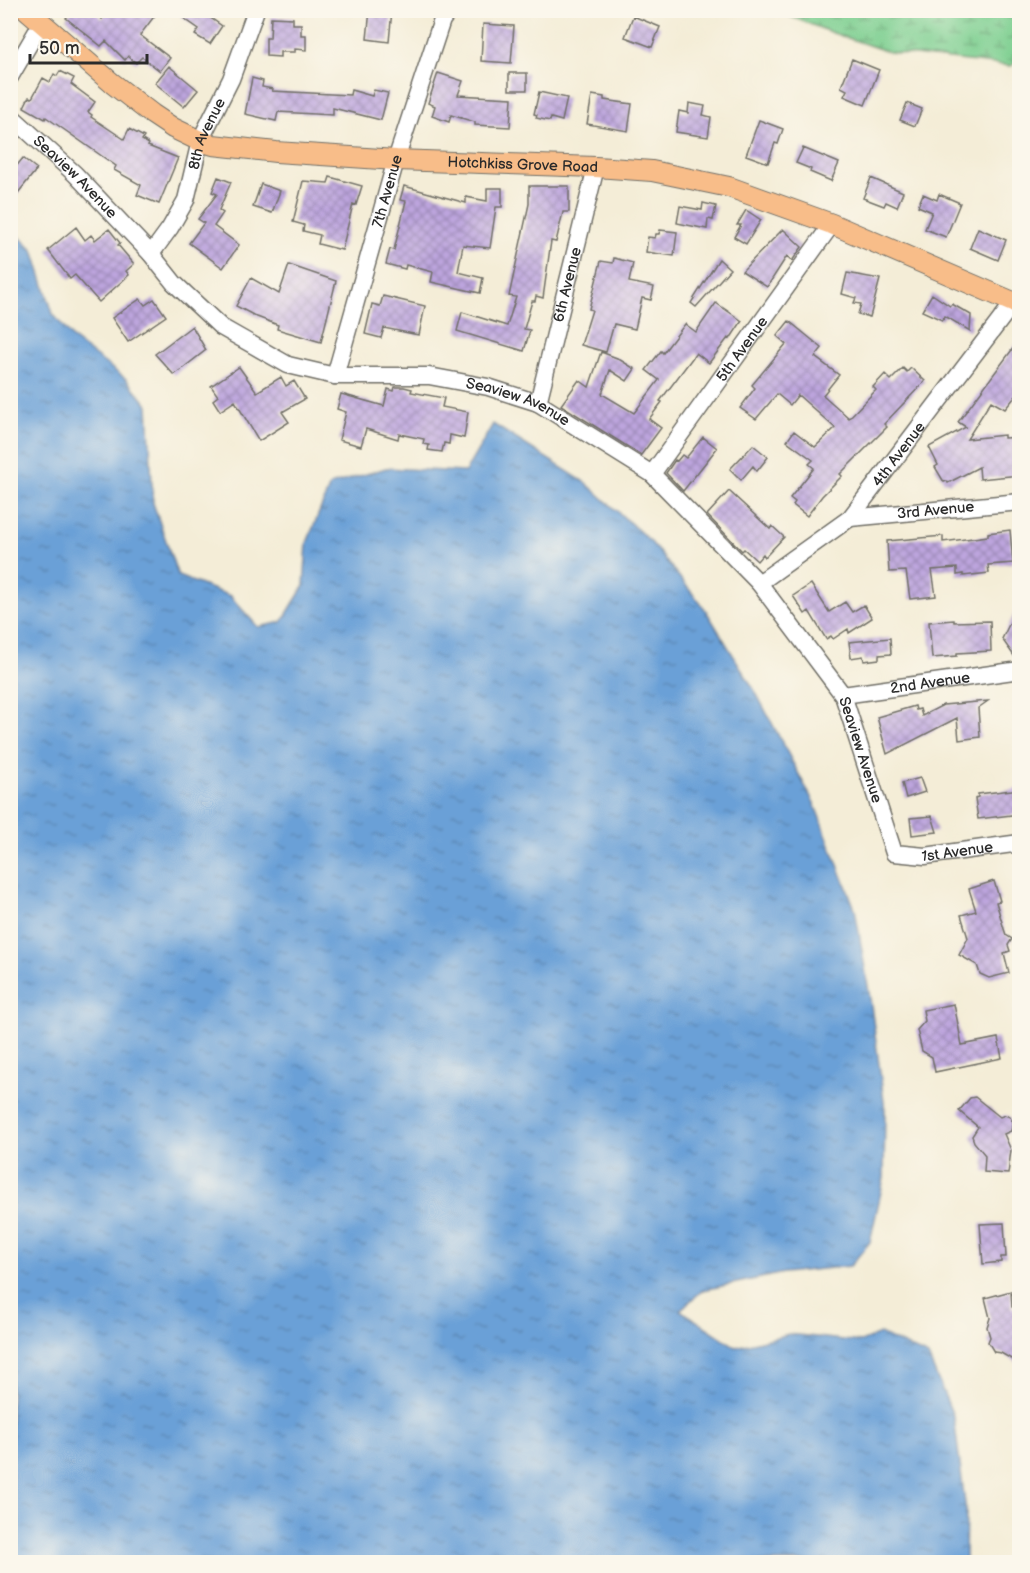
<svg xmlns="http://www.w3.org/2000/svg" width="1030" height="1573" font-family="'Balsamiq Sans',sans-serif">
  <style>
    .wetland { fill: url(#wetland-marsh); stroke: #547d5e; stroke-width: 1.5 }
    .water { fill: url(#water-ripples); stroke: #4b6681; stroke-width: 1.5 }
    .building { fill: url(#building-cross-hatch) }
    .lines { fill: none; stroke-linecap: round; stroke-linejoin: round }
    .minor-casing { stroke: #716f67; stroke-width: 19 }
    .major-casing { stroke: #716f67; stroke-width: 22 }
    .minor { stroke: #fff; stroke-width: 16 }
    .major { stroke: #f8bd89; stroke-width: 20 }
    .labels { text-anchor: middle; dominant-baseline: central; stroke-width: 5; stroke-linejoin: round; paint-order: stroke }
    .street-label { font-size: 15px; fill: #2b2b2b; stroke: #fbf7ec }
  </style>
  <defs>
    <pattern id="wetland-marsh" width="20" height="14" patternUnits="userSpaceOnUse" patternTransform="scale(1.5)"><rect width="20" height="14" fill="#7dcf90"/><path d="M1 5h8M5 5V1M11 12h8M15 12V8" fill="none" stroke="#67a876"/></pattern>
    <pattern id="water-ripples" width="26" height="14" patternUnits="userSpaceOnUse" patternTransform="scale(1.5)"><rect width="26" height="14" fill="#6ba0d7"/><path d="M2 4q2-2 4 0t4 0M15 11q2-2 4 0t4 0" fill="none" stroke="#5883af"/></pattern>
    <pattern id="building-cross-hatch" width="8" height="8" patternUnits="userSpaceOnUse" patternTransform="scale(1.5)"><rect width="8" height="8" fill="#bda5de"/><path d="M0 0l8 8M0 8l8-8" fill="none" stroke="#9a87b4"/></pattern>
  </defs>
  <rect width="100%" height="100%" fill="#fbf7ec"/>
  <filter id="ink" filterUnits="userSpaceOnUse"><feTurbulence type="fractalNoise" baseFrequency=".0167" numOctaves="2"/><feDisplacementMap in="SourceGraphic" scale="12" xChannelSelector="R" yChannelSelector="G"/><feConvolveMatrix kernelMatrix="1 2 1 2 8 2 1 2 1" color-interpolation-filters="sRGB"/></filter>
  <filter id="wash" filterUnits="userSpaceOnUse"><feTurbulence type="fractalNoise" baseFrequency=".008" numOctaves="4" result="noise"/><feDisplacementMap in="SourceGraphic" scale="24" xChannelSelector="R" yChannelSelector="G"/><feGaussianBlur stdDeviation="1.35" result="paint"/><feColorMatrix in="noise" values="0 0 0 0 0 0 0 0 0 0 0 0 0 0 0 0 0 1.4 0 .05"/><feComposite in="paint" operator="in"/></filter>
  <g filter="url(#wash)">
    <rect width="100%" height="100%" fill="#f4edd7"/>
    <path class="wetland" d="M776 11H1019V60L1011 66 889 52 833 33Z"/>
    <path class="water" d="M10 228 33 250 53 314 74 340 126 379 148 405 153 503 178 576 230 596 258 627 282 622 304 586 307 543 330 485 386 468 465 472 493 424 586 483 650 541 705 609 755 691 814 803 855 909 870 998 885 1109 884 1178 870 1242 850 1266 784 1273 703 1290 680 1310 736 1347 789 1334 861 1342 880 1334 928 1356 954 1418 966 1511 965 1562H11Z"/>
    <g id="blocks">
      <path class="building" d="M73 10H94L102 19 108 10H159L140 35 170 58 160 71 142 57 136 63 128 56 125 60 106 41 101 46 66 18Z
        M172 10H199L222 26 210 44 195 35 199 29Z
        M370 10H392L389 42 367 39Z
        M633 16 660 27 652 47 625 37Z
        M271 17 293 18V24H301V35H306V50L295 49V52H280V57L266 56V38H270Z
        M483 24 514 26 511 63 481 61Z
        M852 59 879 70 865 105 844 96 847 90 841 87Z
        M169 66 198 90 184 107 155 83Z
        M60 71 74 78 71 84 95 102 88 112 92 115 91 117 124 139 129 129 144 137 142 140 149 144 148 146 178 158 159 204 137 195 141 185 114 170 116 166 46 117 45 119 24 107 29 97 32 98 43 78 50 82 54 74 57 76Z
        M438 73 463 81 458 95 512 98 510 127 475 125V122L451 115 449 122 432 116 435 106 428 103Z
        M509 73H527V90H509Z
        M252 78 263 81 262 87 273 89 272 91 350 95 351 90 372 96 374 90 388 93 381 120 333 108V115L278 112 276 121 245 114Z
        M539 92 567 98 562 121 551 118 550 121 536 118 537 115 534 114Z
        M592 95 604 97V100L632 104 628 131 587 124Z
        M689 103 705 106 703 115 711 117 708 137 676 132 679 111 688 113Z
        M907 103 922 109 915 126 900 120Z
        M759 120 783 129 778 144 775 143 768 163 746 155Z
        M803 148 839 163 831 181 810 172 811 169 796 163Z
        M23 158 37 169 10 203V174Z
        M218 177 231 182 219 210 223 213 214 226 239 245 223 268 189 243 204 223 198 219 217 194 212 192Z
        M330 177 362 186 356 205 353 204 342 250 318 244 320 235 303 231 304 225 293 222 303 181 328 183Z
        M871 178 903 192 897 207 886 202 884 206 863 198Z
        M261 184 280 191 272 213 253 207Z
        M404 186 466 203V197L487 201V188H502V207H496L490 248 463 245 458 272 483 278 480 293 431 282 433 272 406 265 405 269 386 264 390 249 394 250 406 201 400 200Z
        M529 186H569V212H563L556 242 551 241 543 298 536 296 535 301H532L524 329 530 330 524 351 457 331 462 312 507 326 516 297 509 296 529 204Z
        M923 194 937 200 939 194 960 203 946 237 925 229 932 212 918 206Z
        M703 203 716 206 713 220 708 219 707 229 677 223 680 206 702 210Z
        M746 210 761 220 746 244 734 237 741 225H737Z
        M76 227 85 240 91 235 95 240 109 229 120 243 118 245 134 264 126 271 129 275 99 302 75 275 70 279 48 250Z
        M978 228 1006 240 998 260 970 248Z
        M783 229 802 247 792 261 787 256 767 287 742 271Z
        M660 230 677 232 674 256 646 252 648 237 655 238 656 234H659Z
        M614 258 633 263 629 282 654 287 651 300 642 298 635 329 614 324 606 352 581 345 592 310 589 309 601 261 613 263Z
        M719 259 730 269 696 307 691 303Z
        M289 265 336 281 321 342 277 329 278 325 257 317 236 306 251 278 279 294Z
        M847 273 880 279 870 317 858 314 861 304 854 303 856 298 842 294Z
        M932 294 950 306 952 304 971 315 970 331 945 316 942 320 922 311Z
        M383 296 425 306 419 335 384 328 381 338 365 334 372 304 380 306Z
        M140 299 145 305 154 299 166 316 128 342 112 318Z
        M716 303 742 321 730 339 728 338 709 363 696 353 660 401 662 402 649 419 661 428 641 455 561 405 579 380 589 387 601 352 617 358 635 369 627 381 610 370 602 394 634 413 659 380 646 370 661 351 663 353 685 324 696 332Z
        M789 321 822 348 815 357 839 375 823 395 849 418 876 390 873 387 885 374 891 380 903 368 907 372 911 368 925 381 884 424 887 427 840 474 842 476 822 496 807 516 793 505 795 502 790 498 814 468 809 464 813 460 787 441 794 431 815 447 835 428 798 395 790 405 777 394 756 419 740 408 755 388 752 385 786 344 777 336Z
        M192 326 206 350 174 375 155 354Z
        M1020 339V391L1005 409 991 401 967 439 1004 435V438L1020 437V475L980 479 979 467 948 483 947 481 944 482 935 467 938 465 929 447 966 427 958 422Z
        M239 367 257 392 281 377 286 386 294 381 305 399 282 412 289 422 259 441 235 401 220 411 213 400 218 396 211 386Z
        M395 387H404L412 389 411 392 444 398 442 407 468 412 464 438 450 435 449 444 444 443 442 452 428 450 429 445 423 444 424 439 399 434 398 439 366 429 361 446 339 440 346 412 337 409 341 394 384 406 388 389 394 391Z
        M703 437 717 448 683 491 666 473 675 460 677 461 682 455 686 458Z
        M753 445 768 457 757 471 753 466 741 480 730 469Z
        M729 491 770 529 772 526 784 537 765 557 763 554 757 561 744 549 742 551 707 515Z
        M1010 530 1013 563 988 565 989 573 963 576V574L957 575V568L932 570 936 596 910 599 906 571 889 572 887 541 943 536V542L988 536V533Z
        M811 584 829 612 845 602 852 612 864 605 872 618 849 633 848 629 833 639 831 636 826 639 809 611 805 614 793 596Z
        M1020 602V660H1017L1002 639Z
        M954 620V622L990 621 991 651 957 653V656L932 658 929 622Z
        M890 638 891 654 879 655V659L864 661 863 656 851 658 849 642Z
        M988 701 978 708 980 737 959 740 957 718 887 754 877 717 915 706 916 710 920 709 922 716 943 705Z
        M920 778 925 792 906 798 902 783Z
        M1020 789V814L978 819 975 798 978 797V794Z
        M932 816 937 832 912 835 910 818Z
        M994 881 1000 901 996 902 1004 929 1006 935 1012 939 1008 945 1010 951 1004 953 1009 973 989 978 980 974 977 965 959 955 968 938 961 915 976 911 969 889Z
        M954 1004 962 1045 998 1038 1002 1058 935 1072 932 1057 922 1051 917 1030 925 1021 923 1010Z
        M975 1097 1000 1117 1005 1115 1010 1117 1013 1123 1011 1131 1004 1134 1011 1150 1008 1174 984 1172 985 1155 974 1142 972 1136 978 1127 959 1111 970 1098Z
        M1004 1223 1006 1257H1001V1262L983 1264 980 1224Z
        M1011 1291 1012 1307 1015 1308 1018 1320 1014 1322 1020 1338V1364L1001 1353 994 1352 988 1342 990 1337 987 1327 990 1318 985 1298Z"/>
    </g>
  </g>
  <g filter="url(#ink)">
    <use href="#blocks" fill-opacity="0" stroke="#716f67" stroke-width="1.5"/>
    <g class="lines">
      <defs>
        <g id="minor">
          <path d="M10 77 41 24"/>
          <path id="s1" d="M10 115 75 174 151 254 174 283 221 327 288 365 335 376H429L488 387 538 403 652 474 759 583 843 695 894 853 925 856 1020 843"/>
          <path id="s2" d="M151 254 170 228 186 200 200 141 231 79 256 10"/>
          <path id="s3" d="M335 376 396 160 442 20 450 10"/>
          <path id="s4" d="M538 403 596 167"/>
          <path id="s5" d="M652 474 832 224"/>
          <path id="s6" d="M850 518 1020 502"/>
          <path id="s7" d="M759 583 850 518 1014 302"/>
          <path id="s8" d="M843 695 1020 670"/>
        </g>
        <g id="major">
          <path id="s9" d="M27 10 112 83 152 114 173 128 200 141 213 145 276 152 396 160 596 167 652 171 729 187 832 224 1020 305"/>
        </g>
      </defs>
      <use href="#minor" class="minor-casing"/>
      <use href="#major" class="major-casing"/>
      <use href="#minor" class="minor"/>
      <use href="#major" class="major"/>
    </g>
  </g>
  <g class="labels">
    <g class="street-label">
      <text stroke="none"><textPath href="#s2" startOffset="134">8th Avenue</textPath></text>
      <text stroke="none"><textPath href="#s9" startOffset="542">Hotchkiss Grove Road</textPath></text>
      <text stroke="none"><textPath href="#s1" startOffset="90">Seaview Avenue</textPath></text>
      <text stroke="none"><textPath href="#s3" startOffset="192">7th Avenue</textPath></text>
      <text stroke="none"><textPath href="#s4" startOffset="122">6th Avenue</textPath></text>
      <text stroke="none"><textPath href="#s5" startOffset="154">5th Avenue</textPath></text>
      <text stroke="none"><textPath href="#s1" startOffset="612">Seaview Avenue</textPath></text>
      <text stroke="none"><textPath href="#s7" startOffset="192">4th Avenue</textPath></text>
      <text stroke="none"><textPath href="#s6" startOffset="86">3rd Avenue</textPath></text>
      <text stroke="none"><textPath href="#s8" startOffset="88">2nd Avenue</textPath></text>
      <text stroke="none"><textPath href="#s1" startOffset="1116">Seaview Avenue</textPath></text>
      <text stroke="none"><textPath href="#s1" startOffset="1288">1st Avenue</textPath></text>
    </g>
  </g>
  <rect width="1030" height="1573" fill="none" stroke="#fbf7ec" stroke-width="36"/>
  <path d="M30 54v9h117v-9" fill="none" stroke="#2b2b2b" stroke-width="3"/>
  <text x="39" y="54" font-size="18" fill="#2b2b2b" stroke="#fbf7ec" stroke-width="4.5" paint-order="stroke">50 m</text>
</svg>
